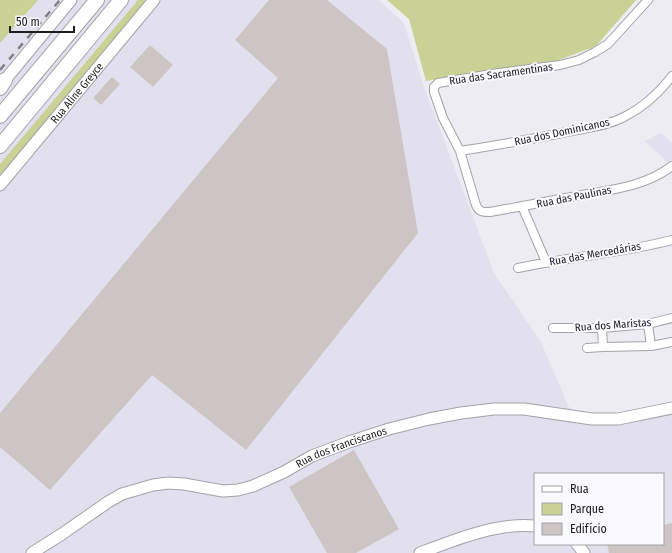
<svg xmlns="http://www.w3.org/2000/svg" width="672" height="553" font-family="'Fira Sans Condensed',sans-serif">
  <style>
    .built { fill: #e2e0ee; fill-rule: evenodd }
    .green { fill: #c9d194 }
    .building { fill: #cdc5c3 }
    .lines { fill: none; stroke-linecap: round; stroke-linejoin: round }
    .street-casing { stroke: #a3a2a8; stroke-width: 10 }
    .secondary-casing { stroke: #a3a2a8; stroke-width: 13 }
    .highway-casing { stroke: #a3a2a8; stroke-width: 16 }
    .street { stroke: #fff; stroke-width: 8 }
    .secondary { stroke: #fff; stroke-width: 11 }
    .highway { stroke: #fff; stroke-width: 14 }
    .rail { stroke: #818084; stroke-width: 2.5; stroke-dasharray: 7 7; stroke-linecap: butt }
    .labels { text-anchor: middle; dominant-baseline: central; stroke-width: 4; stroke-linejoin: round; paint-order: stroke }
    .street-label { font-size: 11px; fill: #1d1c1f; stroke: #faf9ff }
  </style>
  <rect width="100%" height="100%" fill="#edecf2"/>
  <path class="built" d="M0 0H379L404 23 423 84 494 273 541 342 571 412 618 416 672 408V553H0ZM535 474H663V544H535Z
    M661 133 672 143V159L668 163 645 141Z"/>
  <path class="green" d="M0 0H38L0 43Z
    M138 0H148L0 178V164Z
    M387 0H636L596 46 556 61 426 81 409 19Z"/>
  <path class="building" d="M269 0H327L387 49 418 233 246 450 152 375 50 490 0 447V413L278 78 235 40Z
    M150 45 173 65 153 87 130 67Z
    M112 77 120 84 101 105 93 98Z
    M354 450 399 529 356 553H327L289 487Z
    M672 523V553H609L607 544H663V525Z"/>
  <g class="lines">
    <defs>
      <path id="street" d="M648 0 608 44 595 52 579 60 560 65 492 74 438 83 434 87V92L443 118 460 151 476 205C479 212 482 212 490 212 519 207 548 201 577 196 609 190 645 187 672 166
        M460 151C499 145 538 138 577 130 592 127 609 125 624 117 642 108 659 93 672 76
        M522 206 546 262
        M518 268C569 257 621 253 672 240
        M648 324 651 346
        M553 328H602L648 324 672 318
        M602 328 603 347
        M587 348 603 347 651 346 672 342"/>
      <g id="secondary">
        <path d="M5 80 71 0"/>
        <path id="s1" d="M0 185 154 0"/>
        <path d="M577 544 584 553"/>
        <path id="s2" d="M32 553 62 534 108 502 122 494 153 485 168 483 184 484 223 491 238 490 253 486 284 472 312 456 349 442 389 429 429 419 461 413 494 409H524L592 419H618L672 408"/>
        <path d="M420 553C454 540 498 522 535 526"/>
      </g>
      <path id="highway" d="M0 88 5 80
        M0 116 97 0
        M0 146 121 0"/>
    </defs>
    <use href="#street" class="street-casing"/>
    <use href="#secondary" class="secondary-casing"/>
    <use href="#highway" class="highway-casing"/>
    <use href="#street" class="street"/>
    <use href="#secondary" class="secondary"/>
    <use href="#highway" class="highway"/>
    <path class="rail" d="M0 70 60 0"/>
  </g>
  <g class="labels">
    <g class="street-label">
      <text transform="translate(501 74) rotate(-8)">Rua das Sacramentinas</text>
      <text stroke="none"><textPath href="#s1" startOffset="120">Rua Aline Greyce</textPath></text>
      <text transform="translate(562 132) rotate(-12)">Rua dos Dominicanos</text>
      <text transform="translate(574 197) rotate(-11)">Rua das Paulinas</text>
      <text transform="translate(595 254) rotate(-10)">Rua das Mercedárias</text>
      <text transform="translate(613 325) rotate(-4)">Rua dos Maristas</text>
      <text stroke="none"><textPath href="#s2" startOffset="338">Rua dos Franciscanos</textPath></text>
    </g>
  </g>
  <rect x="534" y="473" width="130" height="72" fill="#faf9ff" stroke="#a2a1a5"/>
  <rect x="542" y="486" width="20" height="6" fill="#ffffff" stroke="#a2a1a5"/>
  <text x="570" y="493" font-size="12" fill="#1d1c1f">Rua</text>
  <rect x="542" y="503" width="20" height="12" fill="#c9d194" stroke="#a2a1a5"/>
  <text x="570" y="513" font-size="12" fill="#1d1c1f">Parque</text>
  <rect x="542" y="523" width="20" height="12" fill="#cdc5c3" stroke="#a2a1a5"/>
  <text x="570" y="533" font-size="12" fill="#1d1c1f">Edifício</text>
  <path d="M10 26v6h64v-6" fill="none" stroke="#1d1c1f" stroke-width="2"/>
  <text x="16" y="26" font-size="12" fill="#1d1c1f" stroke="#faf9ff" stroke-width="3" paint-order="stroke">50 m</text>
</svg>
